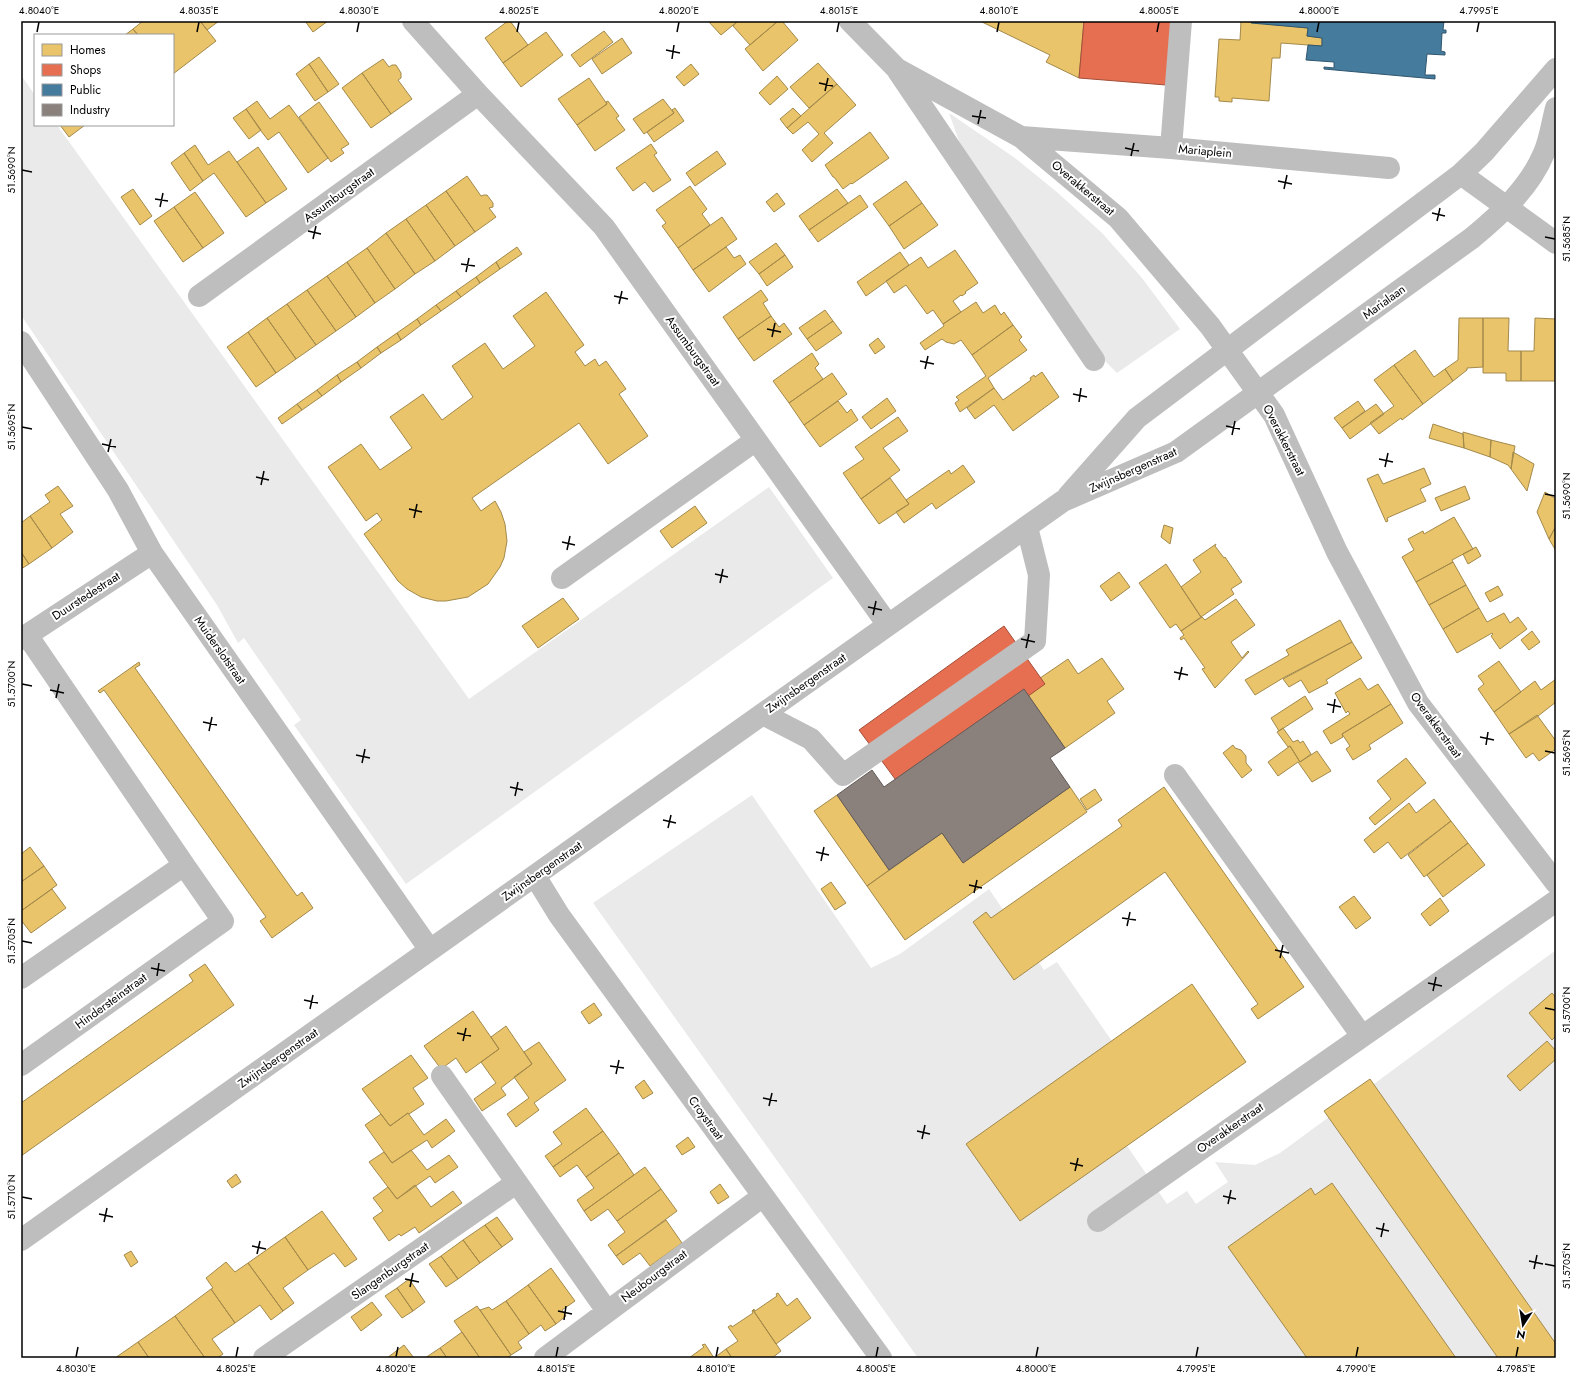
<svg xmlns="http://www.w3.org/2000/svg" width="1577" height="1379" font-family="Jost,sans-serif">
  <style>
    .green { fill: #eaeaea }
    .homes { fill: #e9c46a; stroke: #a3894a }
    .shops { fill: #e76f51; stroke: #a24e39 }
    .public { fill: #457b9d; stroke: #30566e }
    .industry { fill: #8a817c; stroke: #615a57 }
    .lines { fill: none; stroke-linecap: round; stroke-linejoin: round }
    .minor { stroke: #bebebe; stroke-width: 22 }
    .ticks { fill: none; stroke: #000; stroke-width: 1.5 }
    .labels { text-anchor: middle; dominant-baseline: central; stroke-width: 4; stroke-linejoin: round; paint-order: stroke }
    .street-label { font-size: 12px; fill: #000; stroke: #fff }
    .neatline { fill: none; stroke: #000; stroke-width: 1.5 }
    .ticks-label { font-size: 10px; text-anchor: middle; fill: #000 }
  </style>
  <rect width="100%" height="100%" fill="#fff"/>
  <path class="green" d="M21 75 35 95V125H57L469 699 769 487 833 578 406 884 294 725 301 720 244 638 238 643 217 605 21 315Z
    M949 113 1015 158 1058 193 1102 233 1142 278 1180 329 1117 373 1101 357 965 158Z
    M752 795 871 968 900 954 989 889 1044 970 1057 962 1123 1057 1125 1143 1167 1204 1187 1191 1196 1204 1228 1182 1215 1162 1255 1165 1280 1153 1556 950V1358H918L593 903Z"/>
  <path class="homes" d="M143 21H200L216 41 173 74V35H138L133 29Z
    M200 21H219L207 30Z
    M305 21H328L313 32Z
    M508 21H510L528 45 503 63 485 38Z
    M708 21H738L721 35Z
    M738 21H778L750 45 733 26Z
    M778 21H782L798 40 763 71 745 49Z
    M980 21H1084L1079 78 1046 62 1050 55Z
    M1241 21 1308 28 1307 36 1322 38V46L1281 43 1280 58H1272L1269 101 1232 98V102L1219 101V97H1215L1219 39 1240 40Z
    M133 29 138 35H125Z
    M604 31 613 42 580 67 571 55Z
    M546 32 563 55 521 87 503 63Z
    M622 38 632 53 602 74 592 59Z
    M319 57 339 84 328 92 309 64Z
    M383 59 389 67 392 65H396L401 73V78L398 80 412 99 391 114 362 73Z
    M818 63 837 84 809 108 790 87Z
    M309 64 328 92 315 101 296 74Z
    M691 64 699 74 684 86 676 77Z
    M362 73 391 114 371 128 342 88Z
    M777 76 788 89 770 105 759 93Z
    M589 78 607 104 577 125 558 99Z
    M837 84 856 105 824 133 833 143 812 162 802 150 819 134 808 122 793 134 787 128Z
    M663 99 674 113 644 134 633 119Z
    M257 101 270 119 289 105 328 158 308 173 279 132 268 140 261 131 246 109Z
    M608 101 619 116 616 118 625 130 595 151 577 125 607 104 606 102Z
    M319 102 349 144 341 149 344 153 331 162 299 117Z
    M675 108 684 121 654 142 647 132 674 113 672 110Z
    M793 108 801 116 787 128 780 119Z
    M246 109 261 130 249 139 233 118Z
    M60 125H85L69 137Z
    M870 132 889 158 852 184 851 183 843 189 834 177H833L825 165Z
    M651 144 657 153 654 155 671 180 653 192 645 182 633 191 616 168Z
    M195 145 208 165 229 151 266 203 246 217 214 173 203 181 184 153Z
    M258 147 287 189 266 203 237 162Z
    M717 151 726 164 695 186 686 173Z
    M184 153 203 181 190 191 171 163Z
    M467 176 481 196 484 195H487L493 203V207L489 208 496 217 475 232 446 191Z
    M906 181 922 203 889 226 873 204Z
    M690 186 707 209 702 214 710 225 678 248 662 226 666 223 656 210Z
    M133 189 152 216 140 225 121 197Z
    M837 189 848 203 809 230 799 216Z
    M446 191 475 232 455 246 426 205Z
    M195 192 224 233 203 248 174 207Z
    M777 193 785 204 774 212 766 202Z
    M860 195 868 207 818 242 809 230Z
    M922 203 938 225 904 249 889 226Z
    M426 205 455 246 435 261 406 219Z
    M174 207 203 248 183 262 154 221Z
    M722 217 737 239 693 270 678 248Z
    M406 219 435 261 415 274 386 233Z
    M386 233 415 274 395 289 367 248Z
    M776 243 785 255 759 274 749 262Z
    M517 247 522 254 500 269 496 262Z
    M726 247 734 258 740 255 746 264 709 292 693 270Z
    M367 248 395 289 375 303 347 262Z
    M955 250 978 283 965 292 966 293 962 296 961 295 953 301 961 312 943 324 933 310 927 314 906 285 894 293 886 281 921 257 928 268Z
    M900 252 909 265 866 296 857 282Z
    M785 255 793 267 767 286 759 274Z
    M347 262 375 303 356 317 327 276Z
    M496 262 500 269 480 283 476 277Z
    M327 276 356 317 336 331 307 290Z
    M476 277 480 283 461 297 456 291Z
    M307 290 336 331 316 345 287 304Z
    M761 290 768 300 763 303 771 316 738 339 723 317Z
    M456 291 461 297 441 311 436 305Z
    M546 292 584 345 575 352 585 366 595 359 599 366 606 361 626 389 619 394 648 436 608 464 579 423 472 498 481 511 495 501 501 512 505 524 507 541 504 558 500 567 488 584 468 597 446 601H437L421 597 407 589 398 581 364 534 382 520 377 513 366 521 328 467 361 444 380 470 412 448 390 417 423 394 442 420 473 397 452 366 485 343 503 369 535 346 513 316Z
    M976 302 983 313 995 305 1001 315 1004 312 1013 325 972 355 961 340 954 344 946 342 942 339 925 350 920 343 944 326 943 324Z
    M287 304 316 345 296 359 267 318Z
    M436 305 441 311 421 325 417 319Z
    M825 310 833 321 807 339 799 328Z
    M771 316 779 327 784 323 792 334 754 361 738 339Z
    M267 318 296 359 276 373 248 332Z
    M1459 318H1483V367L1467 368V370L1453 381 1445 369 1458 360Z
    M1483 318H1509L1508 351H1521V381H1506V373H1483Z
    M1535 318 1556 319V381H1521V351H1534Z
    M417 319 421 325 401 340 397 333Z
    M833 321 842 333 816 351 807 339Z
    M1013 325 1022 337 1019 340 1027 350 988 378 994 388 960 412 955 403 959 400 956 397 986 376 972 355Z
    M248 332 276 373 256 387 227 347Z
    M397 333 401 340 381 353 377 347Z
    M878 338 885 347 875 354 869 345Z
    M377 347 381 353 361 368 357 362Z
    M1415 350 1434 377 1445 369 1453 381 1423 404 1394 365Z
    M812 353 819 364 815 368 823 379 789 403 773 381Z
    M357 362 361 368 341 382 337 375Z
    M1394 365 1423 404 1402 420 1401 418 1379 434 1370 423 1394 406 1374 380Z
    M1042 372 1059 397 1013 431 994 405 975 419 967 408 994 388 1003 400 1031 380 1030 378 1034 375 1035 377Z
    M832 373 847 394 804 425 789 403Z
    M337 375 341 382 322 396 317 390Z
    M317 390 322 396 302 410 297 404Z
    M887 398 896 411 871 429 862 417Z
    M838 401 847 413 851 409 858 420 820 447 804 425Z
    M1358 401 1365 411 1342 428 1334 418Z
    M297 404 302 410 282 424 278 418Z
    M1376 404 1384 414 1350 439 1342 428Z
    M898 417 908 431 883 448 900 470 861 499 843 473 864 459 855 447Z
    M1433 424 1463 434 1464 448 1429 438Z
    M1463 432 1491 440 1490 457 1464 448Z
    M1491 440 1515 446 1511 469 1508 465 1490 457Z
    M1513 452 1534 464 1527 491 1511 469Z
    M963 465 975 482 936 509 932 503 904 523 896 512 909 504 906 500 949 470 951 474Z
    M1424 468 1431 484 1420 489 1426 501 1387 518 1388 521 1386 522 1367 479 1378 474 1383 484Z
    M890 478 909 504 879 524 861 499Z
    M58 486 73 506 60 514 73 532 52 548 30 516 50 502 45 495Z
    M1465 486 1470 499 1441 511 1435 498Z
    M1545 492 1556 499V526L1549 539 1537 512Z
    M695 506 707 523 672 548 660 531Z
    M30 516 52 548 29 564 21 552V523Z
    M1454 517 1473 549 1452 560 1453 562 1416 582 1402 557 1414 550 1408 539 1423 531 1424 534Z
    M1164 525 1173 528 1170 544 1161 537Z
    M1556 526V551L1549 539Z
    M1216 544 1215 546 1224 558 1225 557 1242 582 1231 589 1234 594 1201 617 1181 587 1201 572 1193 560Z
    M1476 547 1481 556 1468 564 1463 554Z
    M21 552 29 564 21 569Z
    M1453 562 1466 585 1429 605 1416 582Z
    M1166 564 1201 617 1181 631 1176 624 1170 628 1139 583Z
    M1119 572 1130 587 1111 601 1100 586Z
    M1466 585 1479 608 1443 629 1429 605Z
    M1498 586 1503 595 1490 602 1485 593Z
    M563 598 579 619 538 648 522 626Z
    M1236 599 1255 625 1231 642 1242 658 1248 651 1249 652 1215 688 1202 669 1205 668 1184 638 1181 640 1180 638 1184 635 1181 631 1202 617 1205 620Z
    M1479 608 1487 622 1504 613 1510 623 1518 617 1527 629 1500 649 1491 636 1493 634 1492 633 1457 653 1443 629Z
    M1340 620 1352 642 1283 678 1255 695 1245 680 1289 655 1286 650Z
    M1532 631 1540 642 1529 650 1521 640Z
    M1352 642 1362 658 1326 680 1328 683 1309 693 1301 680 1289 687 1283 679Z
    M1102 658 1124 689 1107 701 1115 713 1065 748 1024 689 1068 659 1078 674Z
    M1499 661 1521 692 1494 712 1478 689 1484 684 1478 676Z
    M139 662 140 665 135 668 297 896 302 892 313 908 272 938 260 921 266 917 104 690 100 693 98 691Z
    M1360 678 1368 690 1378 684 1391 704 1342 734 1343 737 1331 744 1323 731 1350 714 1348 711 1346 713 1335 693Z
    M1556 679V702L1538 716 1509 734 1494 712 1535 681 1541 690Z
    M1305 696 1313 709 1279 731 1271 718Z
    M1391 704 1403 723 1369 745 1371 749 1353 760 1346 749 1350 746 1342 734Z
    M1537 715 1556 741V749L1539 761 1533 753 1526 758 1509 734Z
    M1283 728 1293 742 1298 740 1300 743 1303 741 1311 754 1300 762 1290 746 1288 747 1277 732Z
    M1233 745 1235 748 1241 750 1246 756V763L1252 770 1242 778 1223 753Z
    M1290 746 1300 762 1317 751 1331 771 1312 782 1298 762 1278 776 1268 762Z
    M1406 758 1426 783 1375 825 1369 818 1391 799 1377 781Z
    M1070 787 1087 812 905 940 867 886 942 833 963 863Z
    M1164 787 1304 987 1258 1019 1251 1009 1258 1004 1165 872 1014 980 973 922 986 912 991 918 1122 826 1118 820Z
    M1095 789 1102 800 1087 810 1080 799Z
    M837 795 889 870 867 886 814 811Z
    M1434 799 1451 821 1401 859 1388 842 1374 853 1364 840 1409 803 1416 813Z
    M1451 821 1468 843 1424 877 1408 855Z
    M1468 843 1485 865 1443 897 1427 875Z
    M30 847 44 866 21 882V854Z
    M44 866 57 885 21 911V882Z
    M831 882 846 903 835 910 821 889Z
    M52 889 66 908 31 933 21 920V911Z
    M1354 896 1371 918 1356 929 1339 907Z
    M1440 898 1449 911 1430 926 1421 914Z
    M205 964 234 1005 21 1156V1103L193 981 189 975Z
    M1192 984 1246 1062 1020 1221 966 1144Z
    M1552 993 1556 998V1036L1552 1040 1529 1013Z
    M594 1003 602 1015 589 1024 581 1012Z
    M473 1011 499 1049 466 1073 456 1058 441 1069 424 1046Z
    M506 1026 532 1064 501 1088 506 1095 482 1111 474 1099 496 1083 481 1062 499 1049 491 1037Z
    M1547 1041 1556 1051V1059L1520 1091 1507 1076Z
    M539 1042 566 1080 534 1103 539 1110 516 1127 507 1114 529 1098 514 1077 532 1064 524 1052Z
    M411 1055 428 1078 413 1088 424 1104 409 1114 408 1113 390 1126 362 1089Z
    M1370 1079 1556 1344V1358H1498L1324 1111Z
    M644 1080 653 1093 643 1099 635 1087Z
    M586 1108 603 1131 553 1167 545 1156 562 1144 553 1132Z
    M408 1113 424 1135 446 1119 455 1131 432 1148 427 1140 392 1163 365 1125 381 1114 390 1126Z
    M603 1131 619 1153 586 1177 577 1165 560 1177 553 1167Z
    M688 1137 695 1147 682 1155 676 1146Z
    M411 1150 427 1170 449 1155 458 1167 435 1183 430 1176 397 1199 369 1162 384 1152 392 1163Z
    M619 1153 634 1175 584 1211 577 1200 594 1188 586 1177Z
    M645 1167 661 1189 617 1221 608 1209 591 1221 584 1211Z
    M236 1174 241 1182 232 1188 227 1181Z
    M1332 1183 1404 1284 1456 1358H1307L1228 1247 1311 1188 1315 1195Z
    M720 1184 729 1197 718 1204 710 1192Z
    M415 1185 431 1207 453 1191 462 1203 419 1233 415 1227 401 1236 399 1234 389 1241 373 1218 383 1211 373 1198 388 1187 397 1199Z
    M661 1189 677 1211 616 1256 608 1245 625 1232 617 1221Z
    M322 1211 357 1259 345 1267 334 1253 308 1270 285 1237Z
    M497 1217 513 1239 502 1247 485 1225Z
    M666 1220 682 1243 650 1266 640 1253 623 1265 616 1256Z
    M485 1225 502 1247 480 1263 463 1240Z
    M285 1237 308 1270 283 1288 294 1303 283 1311 248 1263Z
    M463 1240 480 1263 458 1279 441 1256Z
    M131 1251 138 1262 131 1267 124 1255Z
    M441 1256 458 1279 446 1287 429 1264Z
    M226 1262 235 1272 248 1263 283 1311 271 1320 260 1305 235 1323 211 1289 213 1288 206 1278Z
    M551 1268 575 1301 562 1310 566 1316 556 1324 528 1285Z
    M409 1279 425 1302 413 1311 397 1288Z
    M528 1285 556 1324 545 1331 541 1325 529 1334 506 1301Z
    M397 1288 413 1311 402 1318 385 1296Z
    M211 1289 235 1323 212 1339 223 1354 217 1358H205L175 1316Z
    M778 1293 787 1306 797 1298 811 1318 776 1344 753 1310 754 1309 755 1311 777 1296 776 1294Z
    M506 1301 529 1334 518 1342 522 1348 511 1355 480 1310 489 1307 492 1310Z
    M372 1302 382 1315 361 1331 351 1317Z
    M477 1306 511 1355 507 1358 497 1357 480 1358 454 1321Z
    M753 1310 781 1351 772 1358H732L726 1349 738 1341 728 1327 731 1325 732 1327 753 1313 752 1311Z
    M175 1316 205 1358H149L138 1342Z
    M462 1332 480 1358H447L440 1348Z
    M138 1342 149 1358H115Z
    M705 1344 714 1358 726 1349 732 1358H689L704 1347 702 1345Z
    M404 1345 414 1358H387Z
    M440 1348 447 1358H425Z"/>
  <path class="shops" d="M1084 21H1172L1166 85 1079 78Z
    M1004 626 1045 684 901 787 859 730Z"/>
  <path class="public" d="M1251 21H1444L1443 30H1446V33H1442L1441 51 1445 52V55L1427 54 1425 75H1435V79L1324 69V67L1334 68V62L1306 60 1308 45 1322 46V38L1307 36 1308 28 1251 23Z"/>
  <path class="industry" d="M1024 689 1065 748 1050 758 1070 787 963 863 942 833 889 870 837 795 872 770 884 787Z"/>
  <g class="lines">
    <path class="minor" d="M413 21 478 94 604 227 888 625
      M850 21 897 69 1021 137 1118 218 1210 326 1274 415 1337 552 1418 703 1556 883
      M898 71 1094 360
      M1021 137 1171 148 1389 168
      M1171 148 1181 21
      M1461 174 1556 243
      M199 296 478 94
      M21 342 118 490 152 553 430 950
      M1068 496 1137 418 1461 174 1484 152 1556 69
      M562 578 756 440
      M21 639 152 553
      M763 714 811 739 843 775 1035 641 1039 575 1027 527
      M1175 775 1362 1036
      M535 876 559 915 881 1358
      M21 978 184 865 27 635
      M21 1065 223 921 184 865
      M442 1076 607 1311
      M1098 1221 1556 901
      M21 1240 1063 501 1176 452 1472 238C1500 215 1530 187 1544 153 1550 139 1552 123 1556 108
      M264 1358 516 1183
      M545 1358 763 1196"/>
  </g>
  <path class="ticks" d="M37 32 39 22M197 32 199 22M357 32 359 22M517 32 519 22M677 32 679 22M837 32 839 22M997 32 999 22M1157 32 1159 22M1317 32 1319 22M1477 32 1479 22M666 50 680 53M672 59 674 45M819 83 833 86M825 91 828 78M972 116 986 118M978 124 981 110M1125 148 1139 151M1131 156 1134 143M22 170 32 172M1278 181 1292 184M1284 189 1287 175M155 199 168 201M160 207 163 193M1432 213 1445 216M1437 221 1440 208M308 231 321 234M1545 237 1555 239M313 239 316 226M461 264 475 266M466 272 469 258M614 296 628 299M619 304 622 291M767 329 781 332M772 337 775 323M920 361 934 364M925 369 928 356M1073 394 1087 397M1079 402 1081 388M1226 426 1240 429M22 427 32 429M1232 435 1235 421M102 444 116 447M108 452 111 439M1379 459 1393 462M1385 467 1388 453M256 477 269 480M261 485 264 471M1545 494 1555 496M409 509 422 512M414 518 417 504M562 542 575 545M567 550 570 536M715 574 728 577M720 583 723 569M868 607 882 610M873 615 876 601M1021 639 1035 642M1026 648 1029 634M1174 672 1188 675M1179 680 1182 667M22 684 32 686M50 690 64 693M56 698 59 684M1327 704 1341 707M1333 713 1335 699M203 722 217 725M209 731 212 717M1480 737 1494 740M1486 745 1488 732M1545 751 1555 753M356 755 370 758M362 763 365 749M510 787 523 790M515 796 518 782M663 820 676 823M668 828 671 815M816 852 829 855M821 861 824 847M969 885 982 888M974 893 977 880M1122 918 1136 920M1127 926 1130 912M22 941 32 943M1275 950 1289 953M1280 958 1283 945M151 968 165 971M157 976 159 963M1428 983 1442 986M1433 991 1436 977M304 1000 318 1003M1545 1008 1555 1010M310 1009 313 995M457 1033 471 1036M463 1041 466 1028M610 1066 624 1068M616 1074 619 1060M763 1098 777 1101M769 1106 772 1093M917 1131 930 1134M922 1139 925 1125M1070 1163 1083 1166M1075 1171 1078 1158M1223 1196 1236 1199M22 1197 32 1199M1228 1204 1231 1190M99 1214 113 1217M104 1222 107 1208M1376 1228 1389 1231M1381 1237 1384 1223M252 1246 266 1249M257 1254 260 1241M1529 1261 1543 1264M1545 1264 1555 1266M1534 1269 1537 1255M405 1279 419 1282M410 1287 413 1273M558 1311 572 1314M564 1320 566 1306M76 1357 78 1347M236 1357 238 1347M396 1357 398 1347M556 1357 558 1347M716 1357 718 1347M876 1357 878 1347M1036 1357 1038 1347M1196 1357 1198 1347M1356 1357 1358 1347M1516 1357 1518 1347"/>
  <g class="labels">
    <g class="street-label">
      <text transform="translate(1205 151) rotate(5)">Mariaplein</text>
      <text transform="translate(1083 188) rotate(40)">Overakkerstraat</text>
      <text transform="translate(339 195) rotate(-36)">Assumburgstraat</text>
      <text transform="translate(1384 302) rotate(-36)">Marialaan</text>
      <text transform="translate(693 351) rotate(54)">Assumburgstraat</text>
      <text transform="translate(1284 440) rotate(63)">Overakkerstraat</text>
      <text transform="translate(1133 470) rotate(-24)">Zwijnsbergenstraat</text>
      <text transform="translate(86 596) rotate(-33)">Duurstedestraat</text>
      <text transform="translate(220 650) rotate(55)">Muiderslotstraat</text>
      <text transform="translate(806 683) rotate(-35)">Zwijnsbergenstraat</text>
      <text transform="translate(1436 725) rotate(54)">Overakkerstraat</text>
      <text transform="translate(542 871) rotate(-35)">Zwijnsbergenstraat</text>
      <text transform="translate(111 1001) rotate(-36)">Hindersteinstraat</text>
      <text transform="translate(278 1058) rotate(-35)">Zwijnsbergenstraat</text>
      <text transform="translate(706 1118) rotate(54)">Croystraat</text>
      <text transform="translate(1230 1128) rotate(-35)">Overakkerstraat</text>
      <text transform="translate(390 1271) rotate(-35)">Slangenburgstraat</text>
      <text transform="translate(654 1276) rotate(-37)">Neubourgstraat</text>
    </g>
  </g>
  <rect width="1577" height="1379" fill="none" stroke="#ffffff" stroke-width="44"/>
  <rect x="34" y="34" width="140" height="92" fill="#ffffff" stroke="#999999"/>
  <rect x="42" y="44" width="20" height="12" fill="#e9c46a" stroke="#999999"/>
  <text x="70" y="54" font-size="12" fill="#000000">Homes</text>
  <rect x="42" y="64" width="20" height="12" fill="#e76f51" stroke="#999999"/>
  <text x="70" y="74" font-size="12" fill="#000000">Shops</text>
  <rect x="42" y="84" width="20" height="12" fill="#457b9d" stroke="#999999"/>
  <text x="70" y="94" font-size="12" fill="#000000">Public</text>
  <rect x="42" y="104" width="20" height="12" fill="#8a817c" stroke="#999999"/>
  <text x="70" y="114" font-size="12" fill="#000000">Industry</text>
  <g transform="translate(1523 1325) rotate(192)" stroke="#ffffff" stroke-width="3" paint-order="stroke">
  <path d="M0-3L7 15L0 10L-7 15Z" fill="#000000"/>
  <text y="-6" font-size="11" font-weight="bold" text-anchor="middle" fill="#000000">N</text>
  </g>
  <rect x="22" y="22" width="1533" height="1335" class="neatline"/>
  <g class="ticks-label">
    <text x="39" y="14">4.8040°E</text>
    <text x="199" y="14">4.8035°E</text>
    <text x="359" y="14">4.8030°E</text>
    <text x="519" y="14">4.8025°E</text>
    <text x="679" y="14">4.8020°E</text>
    <text x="839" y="14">4.8015°E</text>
    <text x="999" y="14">4.8010°E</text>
    <text x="1159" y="14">4.8005°E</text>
    <text x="1319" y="14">4.8000°E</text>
    <text x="1479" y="14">4.7995°E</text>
    <text transform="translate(11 170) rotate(-90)" y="4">51.5690°N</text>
    <text transform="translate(1566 239) rotate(-90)" y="4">51.5685°N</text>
    <text transform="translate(11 427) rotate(-90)" y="4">51.5695°N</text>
    <text transform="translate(1566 496) rotate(-90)" y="4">51.5690°N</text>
    <text transform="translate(11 684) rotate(-90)" y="4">51.5700°N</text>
    <text transform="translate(1566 753) rotate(-90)" y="4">51.5695°N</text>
    <text transform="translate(11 941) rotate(-90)" y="4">51.5705°N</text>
    <text transform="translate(1566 1010) rotate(-90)" y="4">51.5700°N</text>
    <text transform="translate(11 1197) rotate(-90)" y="4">51.5710°N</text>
    <text transform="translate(1566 1266) rotate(-90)" y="4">51.5705°N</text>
    <text x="76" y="1372">4.8030°E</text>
    <text x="236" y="1372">4.8025°E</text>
    <text x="396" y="1372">4.8020°E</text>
    <text x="556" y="1372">4.8015°E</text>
    <text x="716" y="1372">4.8010°E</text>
    <text x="876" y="1372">4.8005°E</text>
    <text x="1036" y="1372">4.8000°E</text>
    <text x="1196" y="1372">4.7995°E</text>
    <text x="1356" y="1372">4.7990°E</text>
    <text x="1516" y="1372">4.7985°E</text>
  </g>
</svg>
